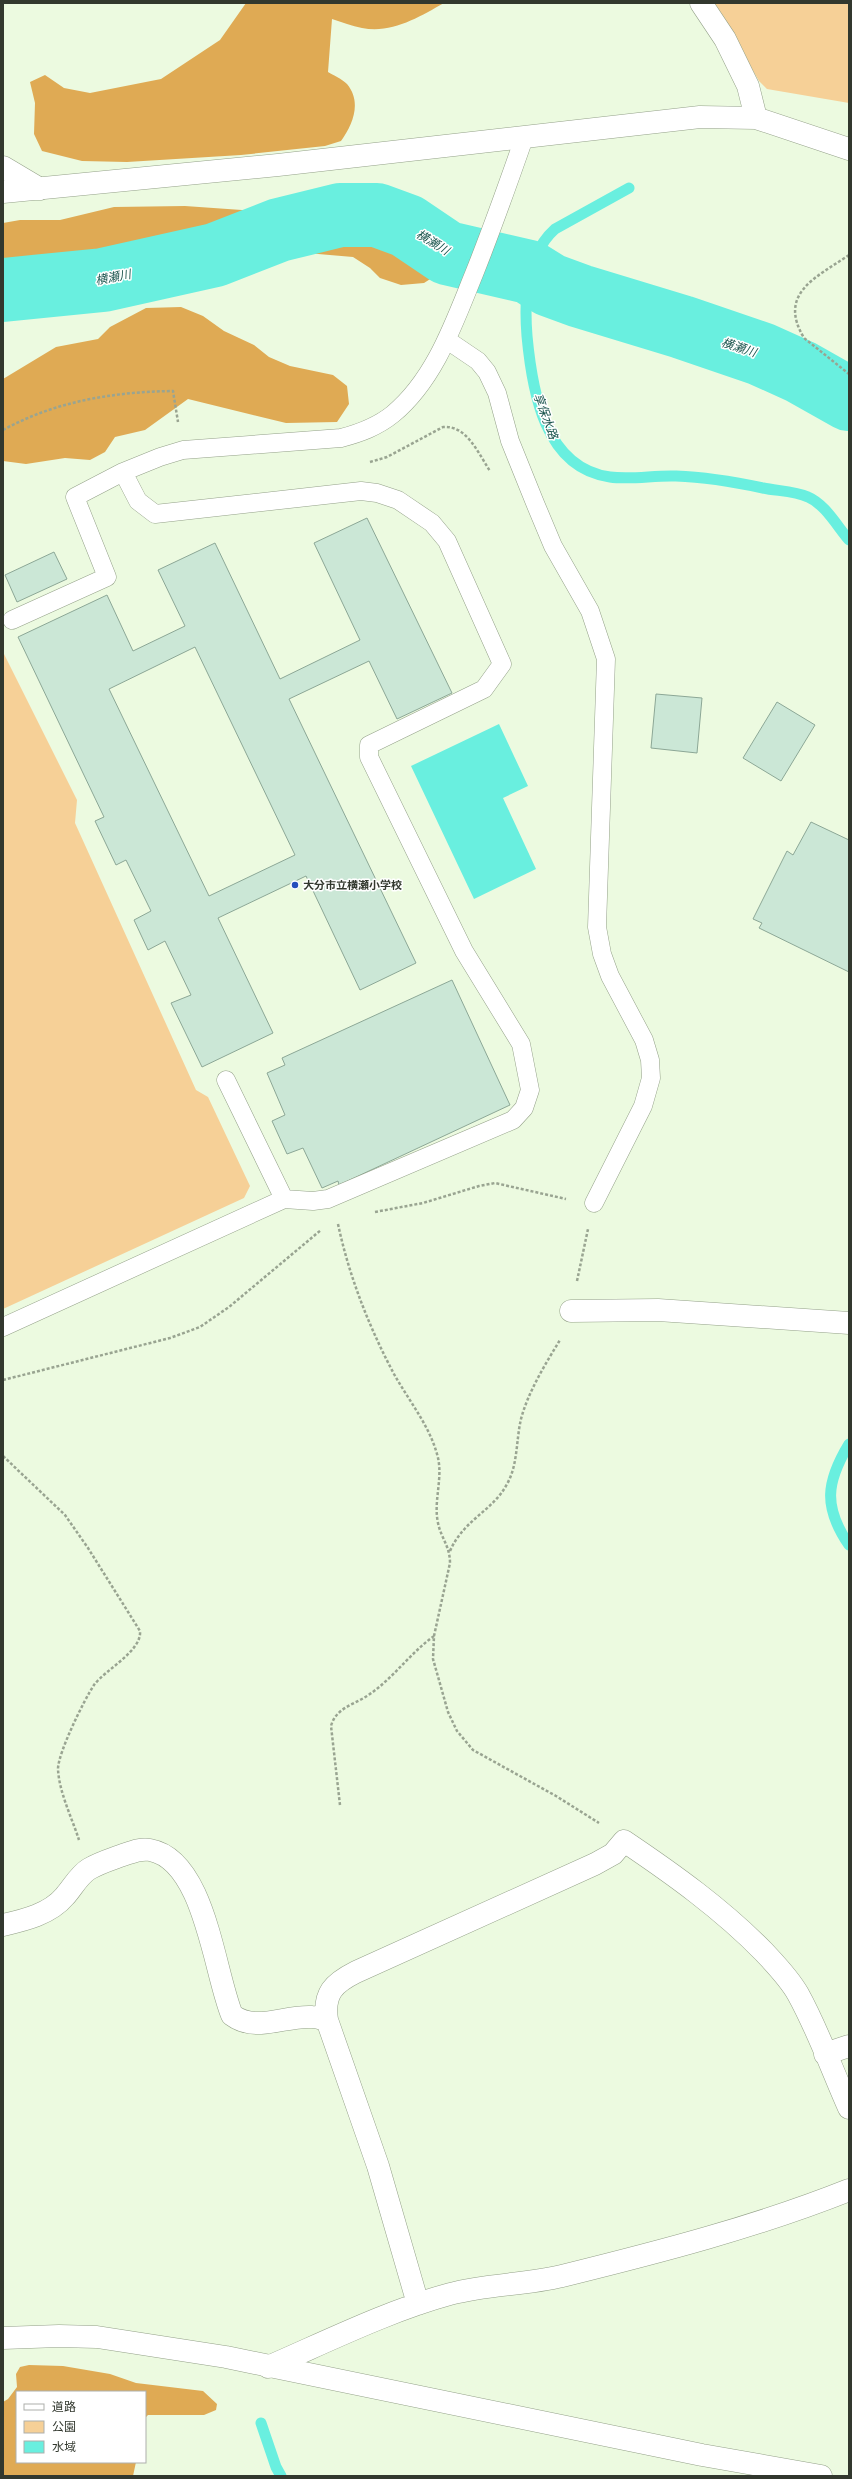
<svg xmlns="http://www.w3.org/2000/svg" width="852" height="2479" font-family="Poppins,'Noto Sans JP',sans-serif">
  <style>
    .green { fill: #f6d097 }
    .forest { fill: #dfaa54 }
    .water { fill: #69efdf }
    .lines { fill: none; stroke-linecap: round; stroke-linejoin: round }
    .stream { stroke: #69efdf; stroke-width: 11 }
    .river { stroke: #69efdf; stroke-width: 64 }
    .building { fill: #cbe7d6; stroke: #8ca796; fill-rule: evenodd }
    .lane-casing { stroke: #94a189; stroke-width: 19 }
    .street-casing { stroke: #94a189; stroke-width: 23 }
    .secondary-casing { stroke: #94a189; stroke-width: 23 }
    .path { stroke: #99a491; stroke-width: 2.5; stroke-dasharray: 3 2; stroke-linecap: butt }
    .lane { stroke: #fff; stroke-width: 18 }
    .street { stroke: #fff; stroke-width: 22 }
    .secondary { stroke: #fff; stroke-width: 22 }
    .poi-dot { fill: #264ebd; stroke: #fff; stroke-width: 1.5 }
    .labels { text-anchor: middle; dominant-baseline: central; stroke-width: 3; stroke-linejoin: round; paint-order: stroke }
    .poi-label { font-size: 11px; font-weight: bold; fill: #32382e; stroke: #fff; text-anchor: start }
    .water-label { font-size: 12px; font-style: italic; fill: #1c564f; stroke: #fff }
  </style>
  <rect width="100%" height="100%" fill="#ecfae0"/>
  <path class="green" d="M713 3H849V103L767 89 759 81Z
    M3 652 77 800 75 823 196 1090 208 1097 250 1186 244 1198 3 1309Z"/>
  <path class="forest" d="M246 3H444C419 17 392 34 362 28 352 26 342 22 332 19L328 72C333 75 342 79 347 84 362 102 353 124 341 141L325 146 241 155 127 162 82 161 42 151 34 134 35 103 30 82 45 75 64 88 90 93 161 79 220 40Z
    M185 206 312 215C352 238 399 221 439 258L438 274 424 283 401 285 380 278 370 268 353 257 260 249 230 259 141 273 3 283V223L20 220H60L114 207Z
    M181 307 203 316 224 331 254 345 269 357 290 366 333 375 347 386 349 404 337 422 286 423 188 399 145 430 115 437 105 452 90 460 65 458 26 464 3 461V379L56 347 98 339 110 327 146 308Z
    M29 2365 63 2366 110 2374 136 2383 203 2391 217 2404 216 2410 204 2415H148L145 2418V2392H17V2462H136L133 2476H3V2402L8 2399 17 2387 16 2374 20 2367Z"/>
  <path class="water" d="M499 724 528 786 503 798 536 869 474 899 411 766Z"/>
  <g class="lines">
    <path class="stream" d="M629 188 555 229C526 255 524 299 527 336 532 390 544 468 610 477 631 480 655 475 676 476 706 477 735 482 763 488 777 491 795 491 808 497 825 504 837 526 849 540
      M849 1444C826 1482 823 1507 849 1545
      M261 2423 276 2467 281 2476"/>
    <path class="river" d="M3 290 103 280 215 255 279 230 340 215H377L407 226 447 253 529 272 550 285 580 296 682 327 761 354 801 372 849 399"/>
  </g>
  <path class="building" d="M367 518 452 693 397 719 369 661 289 699 416 963 360 990 306 876 218 918 273 1033 202 1067 171 1003 191 995 165 941 148 950 134 920 151 911 126 860 116 865 95 821 104 817 18 637 107 595 133 651 185 626 158 570 215 543 280 679 360 640 314 543ZM195 647 295 855 209 896 109 689Z
    M54 552 67 579 17 602 5 575Z
    M656 694 702 698 697 753 651 748Z
    M777 702 815 725 781 781 743 758Z
    M811 822 849 840V972L759 928 762 923 753 919 787 851 793 855Z
    M452 980 510 1105 339 1185 338 1181 322 1188 303 1148 287 1154 272 1121 285 1115 267 1073 285 1065 282 1058Z"/>
  <g class="lines">
    <defs>
      <path id="lane" d="M447 340 478 361 487 372 497 393 510 441 535 503 553 546 590 611 606 659 597 927 602 954 610 976 644 1040 650 1060 651 1078 643 1106 594 1203
        M123 472 160 457 183 450 341 438C360 433 377 427 393 414 435 379 454 323 474 274 492 229 508 184 524 138
        M12 620 107 577 75 497 123 472 138 501 155 514 361 491 377 493 398 500 432 523 447 541 502 664 484 689 369 745V757L464 951 521 1044 530 1090 524 1108 513 1120 328 1199 313 1201 284 1199
        M3 1327 284 1199 226 1080"/>
      <path id="street" d="M701 3 725 39 748 86 756 118
        M3 167 40 189
        M3 192 278 165 700 117 756 118 849 149
        M571 1311 658 1310 849 1323
        M3 1925C25 1920 50 1914 65 1896 73 1887 79 1875 89 1869 99 1863 109 1860 120 1856 130 1853 139 1848 150 1850 205 1860 214 1972 232 2015 256 2033 285 2015 312 2017 317 2017 322 2019 327 2020
        M825 2054 849 2046
        M418 2304 378 2166 327 2020C323 1993 334 1983 356 1972L595 1864 613 1854 624 1841C673 1874 722 1909 764 1952 776 1965 789 1978 798 1994 818 2030 832 2070 849 2108
        M268 2367C328 2341 388 2311 450 2294 487 2284 525 2285 562 2276 659 2252 756 2227 849 2190"/>
      <path id="secondary" d="M3 2338 59 2336 97 2337 226 2357 702 2455 821 2476"/>
    </defs>
    <use href="#lane" class="lane-casing"/>
    <use href="#street" class="street-casing"/>
    <use href="#secondary" class="secondary-casing"/>
    <path class="path" d="M849 255C817 277 777 293 804 338L849 374
      M3 430C56 401 113 392 173 391L178 422
      M370 462 387 457 443 427C467 425 478 453 490 471
      M375 1212 423 1203 479 1186 495 1183 566 1199
      M338 1224C349 1276 369 1327 394 1374 409 1401 429 1425 437 1454 444 1477 433 1500 438 1523 441 1538 450 1546 450 1563L434 1636 433 1659 448 1712 457 1731 473 1750 556 1796 599 1823
      M577 1281 588 1229
      M3 1380 170 1338 200 1327 229 1307 321 1230
      M3 1456 65 1515 88 1548 140 1631C142 1651 106 1669 94 1685 84 1700 58 1753 58 1769 59 1792 72 1818 79 1840
      M450 1551C464 1519 493 1511 507 1484 518 1465 516 1440 521 1419 528 1392 546 1363 560 1340
      M340 1805 331 1726C336 1708 353 1705 367 1696 393 1679 409 1654 434 1636"/>
    <use href="#lane" class="lane"/>
    <use href="#street" class="street"/>
    <use href="#secondary" class="secondary"/>
  </g>
  <circle class="poi-dot" cx="295" cy="885" r="4"/>
  <g class="labels">
    <g class="poi-label">
      <text x="303" y="885">大分市立横瀬小学校</text>
    </g>
    <g class="water-label">
      <text transform="translate(433 242) rotate(31)">横瀬川</text>
      <text transform="translate(113 277) rotate(-11)">横瀬川</text>
      <text transform="translate(739 347) rotate(18)">横瀬川</text>
      <text transform="translate(546 416) rotate(70)">享保水路</text>
    </g>
  </g>
  <rect width="852" height="2479" fill="none" stroke="#32382e" stroke-width="8"/>
  <rect x="16" y="2391" width="130" height="72" fill="#ffffff" stroke="#adafab"/>
  <rect x="24" y="2404" width="20" height="6" fill="#ffffff" stroke="#adafab"/>
  <text x="52" y="2411" font-size="12" fill="#32382e">道路</text>
  <rect x="24" y="2421" width="20" height="12" fill="#f6d097" stroke="#adafab"/>
  <text x="52" y="2431" font-size="12" fill="#32382e">公園</text>
  <rect x="24" y="2441" width="20" height="12" fill="#69efdf" stroke="#adafab"/>
  <text x="52" y="2451" font-size="12" fill="#32382e">水域</text>
</svg>
